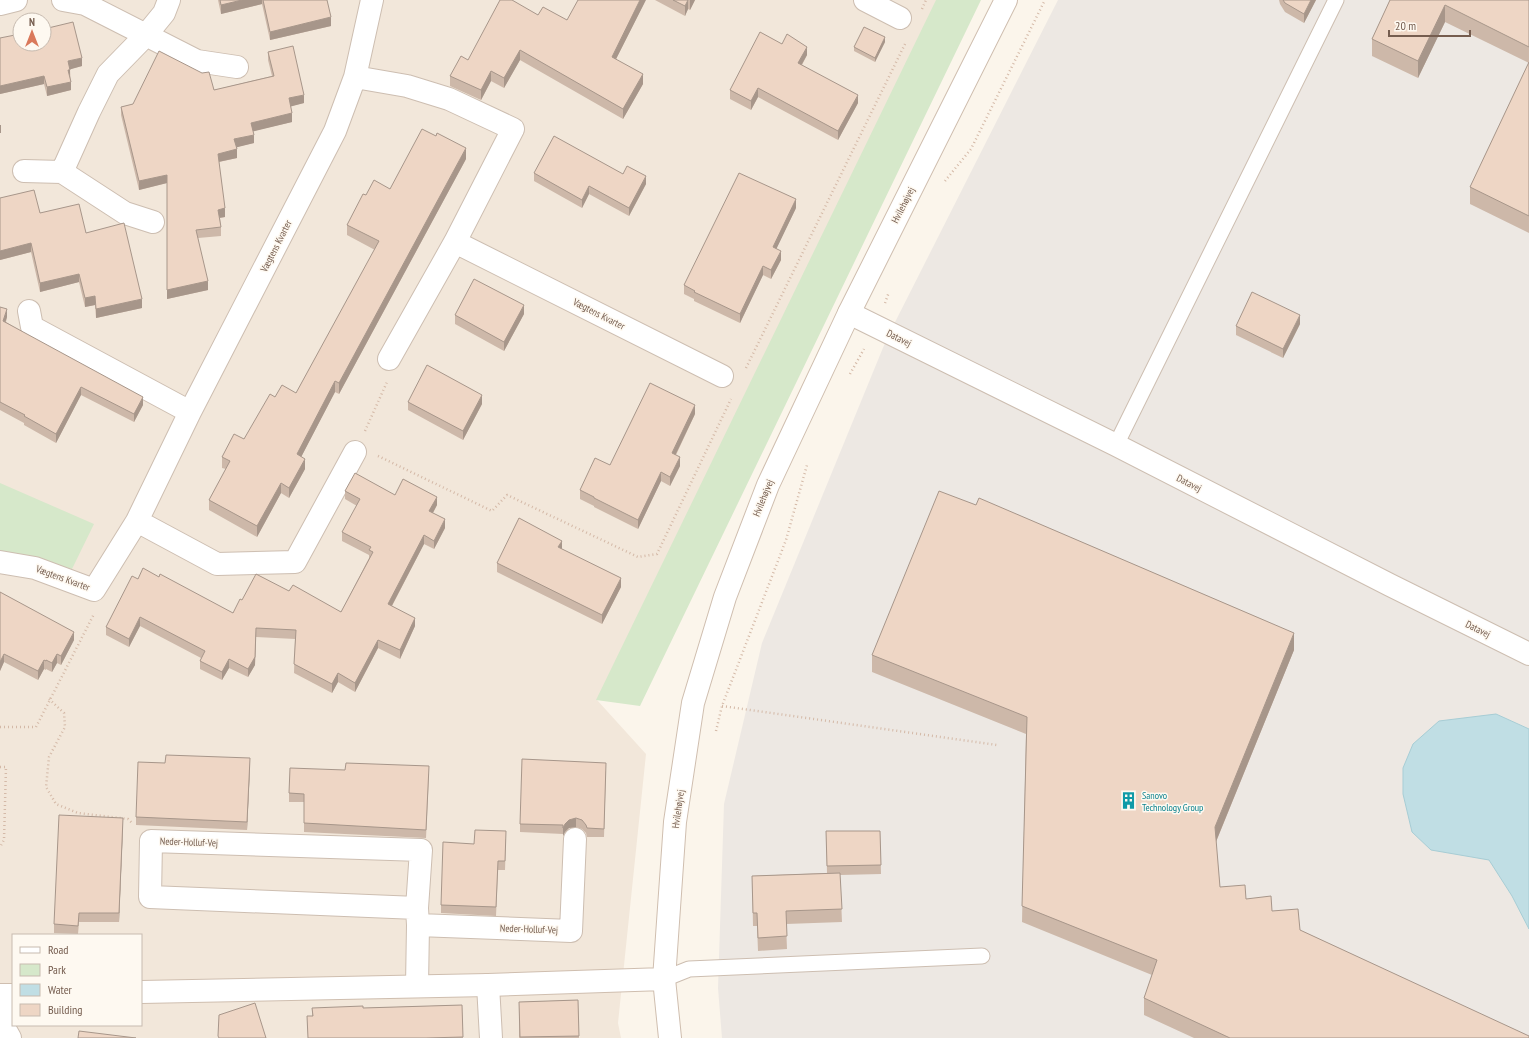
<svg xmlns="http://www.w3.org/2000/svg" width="1529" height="1038" font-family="'PT Sans Narrow',sans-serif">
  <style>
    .residential { fill: #f2e7da; fill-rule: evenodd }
    .industrial { fill: #ede8e3 }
    .green { fill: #d6e8ca }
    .water { fill: #c0dee4; stroke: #a7cdd5 }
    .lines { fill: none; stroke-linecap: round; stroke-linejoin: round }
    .lane-casing { stroke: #cdbeb1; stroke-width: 17 }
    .street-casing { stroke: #cdbeb1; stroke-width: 24 }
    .secondary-casing { stroke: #cfbeaf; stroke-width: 24 }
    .path { stroke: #d4b9a7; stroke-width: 2.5; stroke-dasharray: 1 3; stroke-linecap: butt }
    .lane { stroke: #fff; stroke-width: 15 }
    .street { stroke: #fff; stroke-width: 22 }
    .secondary { stroke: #fff; stroke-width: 22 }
    .wall { fill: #cdb8a9 }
    .shaded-wall { fill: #a7968a }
    .building { fill: #eed6c5; stroke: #a7968a }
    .labels { text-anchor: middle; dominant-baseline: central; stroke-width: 3; stroke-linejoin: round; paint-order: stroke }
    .street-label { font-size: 10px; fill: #755d4f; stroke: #fef9f1 }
    .culture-label { font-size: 10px; fill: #0d838f; stroke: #fef9f1; text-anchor: start }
  </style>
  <rect width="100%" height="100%" fill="#fbf5eb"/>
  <path class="residential" d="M0 0H943L597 700 646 754 618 1023 621 1038H0ZM20 20H44V44H20ZM13 935H141V1025H13Z"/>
  <path class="industrial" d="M1058 0H1529V1038H722L718 988 724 804 762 643 887 338Z"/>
  <path class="green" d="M936 0H981L640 706 596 700Z
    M0 483 94 524 72 569 19 554 0 552Z"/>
  <path class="water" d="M1496 714 1529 729V929L1512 896 1489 860 1431 850 1412 832 1403 794V768L1413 744 1439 721Z"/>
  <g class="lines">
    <defs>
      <path id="lane" d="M1116 445 1336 0
        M664 979 689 969 982 956"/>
      <path id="street" d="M63 0 85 4 197 61 237 67
        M865 0 900 18
        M0 4 16 0
        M355 77 407 86 449 99 513 129 455 242 389 359
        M24 171 62 172 125 213 153 222
        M62 172 89 112 108 74 146 35 164 13 169 0
        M455 242 722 376
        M29 311 32 327 190 412
        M849 313 1116 445 1390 585 1529 654
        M137 521 217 564 295 562 355 452
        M0 562 35 568 94 590 137 521 190 412 335 131 355 77 372 0
        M418 925 571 931 575 839
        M488 985 491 1038
        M417 986 418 925 417 908 150 897 151 841 421 850 417 908
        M2 995 1 1022 10 1038"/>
      <path id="secondary" d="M141 992 488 985 664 979
        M0 995H13
        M670 1038 664 979 675 822 693 703 725 597 768 485 849 313 1006 0"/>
    </defs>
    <use href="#lane" class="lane-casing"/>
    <use href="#street" class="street-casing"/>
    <use href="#secondary" class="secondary-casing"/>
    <path class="path" d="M922 9 926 0
      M945 181 971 149 1045 0
      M885 303 889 292
      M746 368 906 42
      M850 374 864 349
      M365 431 387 382
      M378 456 492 511 507 495 638 557 657 554 731 399
      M49 699 64 713 65 727 49 757 46 787 56 804 78 813 128 819 133 824
      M722 706 997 745
      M0 727H36L94 614
      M716 731 722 706 786 540 807 465
      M0 767H6L4 840 0 847"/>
    <use href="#lane" class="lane"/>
    <use href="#street" class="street"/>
    <use href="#secondary" class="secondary"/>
  </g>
  <path class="wall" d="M218 0H327L331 26 270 40 262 4 221 14Z
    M655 0H695L690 10 688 9 685 16Z
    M1279 0H1316L1304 23 1285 12 1280 4Z
    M1390 0H1529V233L1470 204V187L1529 63 1445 22 1418 78 1372 56V39Z
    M644 3 616 59 643 84 623 119 520 60 504 88 491 81 481 100 450 86V76L468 60 538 15 567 20Z
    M0 38 82 66 70 69 71 90 47 96 44 84 0 94Z
    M885 42 875 62 854 51V47Z
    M782 44 807 55 802 65 858 103 838 140 758 97 751 110 730 99V90Z
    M268 52 304 103 291 106 292 122 253 131 254 143 236 147 237 158 219 162 225 217 220 218 221 227V236L198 238 208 290 167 299V183L139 190 121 115V107L214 90 272 76 268 60Z
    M466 159 339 394 335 392 301 457 305 469 289 498 281 493 257 537 209 510V500L226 469 222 468V457L244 439 275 397 296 393 375 250 347 235V225L366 195 390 189Z
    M534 173 623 174 646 184 629 216 589 194 582 208 534 181Z
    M0 198 40 213 86 233 142 308 96 318 95 305 85 307 79 282 40 292 31 252 0 260Z
    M796 208 776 249 781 260 771 279 763 275 740 323 694 301V299L684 294V285Z
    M0 307 7 317 6 322 143 405 134 422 81 395 56 443 24 425V423L0 410Z
    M524 314 504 351 455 324V315Z
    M1300 324 1283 358 1236 335V326Z
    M408 402 482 404 463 440 408 410Z
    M695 414 676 455 680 466 670 486 661 481 638 529 594 507V506L580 499V490L610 465Z
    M345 491 395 495 437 505 433 513 445 528 434 549 424 544 392 606 415 626 400 659 378 648 355 692 338 682 332 693 294 673 295 639 256 637 255 665 248 677 229 668 222 680 200 669V661L201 658 140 626 129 647 106 635V627L138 579 159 577 233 613 242 600 289 591 341 612 369 558V555L342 541V532L357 506 345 499Z
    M562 549 621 587 602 624 497 572V563Z
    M0 592 74 640 61 665 57 663 52 672 46 669V670L44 669 38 680 4 662 0 671Z
    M1294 650 1216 842 1220 887 1272 911 1300 930 1529 1038H1194L1144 1015V998L1152 975 1022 922 1026 734 872 672V655Z
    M250 767 247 830 136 825V817Z
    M606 771 604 837H587L586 833 582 829 576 827 569 828 565 832 563 836V834L520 832V824Z
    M429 774 426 838 304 832V802H289V793Z
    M123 826 119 922H79L78 934 54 933V924Z
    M826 831H880L881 874 840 875 842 922 786 924 787 949 758 951 757 926H753L752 876 827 873Z
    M506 839 505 870H498L496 916 441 913V905L474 844Z
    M578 1000 579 1038H519V1002Z
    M462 1005 463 1038H308L307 1016H312V1008H363Z"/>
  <path class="shaded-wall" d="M242 0H262V4L221 14V5Z
    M640 0H646L612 67V57Z
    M688 0V9L685 16V6Z
    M690 0H695L690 10Z
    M1311 0H1316L1304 23V14Z
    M1445 5V22L1418 78V61Z
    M331 17V26L270 40V32Z
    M885 37V42L875 62V58Z
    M807 47V55L798 71V63Z
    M520 50V60L504 88V78Z
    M82 58V66L68 70V61Z
    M68 70H70V78Z
    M491 71V81L481 100V90Z
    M643 74V84L623 119V109Z
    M44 76V84L0 94V86Z
    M71 82V90L47 96V87Z
    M758 88V97L751 110V101Z
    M304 95V103L289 107V98Z
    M858 95V103L838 140V131Z
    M292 113V122L251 132V123Z
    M0 125H1V133H0Z
    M254 135V143L234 148V139Z
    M466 148V159L339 394V383Z
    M237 149V158L218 162V154Z
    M167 175V183L139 190V181Z
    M646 176V184L629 216V208Z
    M589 186V194L582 208V200Z
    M796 199V208L773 256V247Z
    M225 208V217L218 218V210Z
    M31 243V252L0 260V251Z
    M781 251V260L771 279V270Z
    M763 266V275L740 323V314Z
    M79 274V282L40 292V283Z
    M208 281V290L167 299V290Z
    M95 296V305L85 307V298Z
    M142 299V308L96 318V309Z
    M524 305V314L504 351V342Z
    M7 309V317L3 329V321Z
    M1300 315V324L1283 358V349Z
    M335 381V392L297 465V454Z
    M81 387V395L56 443V434Z
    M482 395V404L463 440V431Z
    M143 397V405L134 422V414Z
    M695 405V414L672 462V453Z
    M680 457V466L670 486V477Z
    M305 459V469L289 498V488Z
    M661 472V481L638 529V520Z
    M281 483V493L257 537V526Z
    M437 497V505L429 520V511Z
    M445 519V528L434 549V541Z
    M424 535V544L388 613V604Z
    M562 541V550L558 547Z
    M621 578V587L602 624V615Z
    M140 617V626L129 647V639Z
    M415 618V626L400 659V650Z
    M256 628 255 665 248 677V669Z
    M74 632V640L61 665V656Z
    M1294 633V650L1215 844V827Z
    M378 640V648L355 692V683Z
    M4 654V662L0 671V662Z
    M57 654V663L52 672V663Z
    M229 659V668L222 680V672Z
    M44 660V669L38 680V671Z
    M338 673V682L332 693V684Z
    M250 758V767L247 830V822Z
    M123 818V826L119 922V913Z
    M576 818V827L569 828 565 832 563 836V828L565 824 569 820Z"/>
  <path class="building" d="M220 0H242L221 5Z
    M263 0H327L331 17 270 32Z
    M500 0H512L538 15 543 7 567 20 578 0H640L612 57 643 74 623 109 520 50 504 78 491 71 481 90 450 76 461 56 468 60Z
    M673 0H688L685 6Z
    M1283 0H1311L1304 14 1285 3Z
    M1390 0H1529V47L1445 5 1418 61 1372 39Z
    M73 22 82 58 68 61 70 70H68L71 82 47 87 44 76 0 86V38L20 34V44H44V29Z
    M864 27 885 37 875 58 854 47Z
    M760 32 782 44 787 34 807 47 798 63 858 95 838 131 758 88 751 101 730 90Z
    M293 46 304 95 289 98 292 113 251 123 254 135 234 139 237 149 218 154 225 208 218 210 221 227 196 230 208 281 167 290V175L139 181 121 107 133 104 159 51 202 73 209 72 214 90 274 76 268 52Z
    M1529 62V216L1470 187Z
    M422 129 436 136 437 133 466 148 339 383 335 381 297 454 305 459 289 488 281 483 257 526 209 500 230 461 222 457 234 434 244 439 270 394 275 397 282 385 296 393 379 241 347 225 363 194 366 195 374 180 390 189Z
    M554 136 623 174 627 166 646 176 629 208 589 186 582 200 534 173Z
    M739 173 796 199 773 247 781 251 771 270 763 266 740 314 694 292 695 291 684 285Z
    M34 190 40 213 79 204 86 233 124 223 142 299 96 309 95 296 85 298 79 274 40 283 31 243 0 251V198Z
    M474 279 524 305 504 342 455 315Z
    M1252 292 1300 315 1283 349 1236 326Z
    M0 307 7 309 3 321 143 397 134 414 81 387 56 434 24 416 25 415 0 402Z
    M427 365 482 395 463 431 408 402Z
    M650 383 695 405 672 453 680 457 670 477 661 472 638 520 594 498V497L580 490 595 458 610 465Z
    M355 473 395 495 403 479 437 497 429 511 445 519 434 541 424 535 388 604 415 618 400 650 378 640 355 683 338 673 332 684 294 664 296 630 256 628 255 657 248 669 229 659 222 672 200 661 205 651 140 617 129 639 106 627 132 576 138 579 143 568 159 577 160 574 233 613 240 599 242 600 256 574 289 591 293 585 341 612 373 552 369 550 371 547 342 532 360 499 345 491Z
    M939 491 976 505 979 498 1294 633 1215 827 1220 887 1245 885 1246 899 1271 896 1272 911 1298 909 1300 930 1529 1036V1038H1230L1144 998 1157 960 1022 906 1027 717 872 655Z
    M519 518 562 541 558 547 621 578 602 615 497 563Z
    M0 592 74 632 61 656 57 654 52 663 46 660V661L44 660 38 671 4 654 0 662Z
    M166 755 250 758 247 822 136 817 138 762 165 763Z
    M522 759 606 763 604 829 587 828 586 825 582 820 576 818 569 820 565 824 563 828V825L520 824Z
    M346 763 429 766 426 830 304 823V794L289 793 290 768 345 770Z
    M59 815 123 818 119 913H79L78 926 54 924Z
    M475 830 506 831 505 861H498L496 907 441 905 443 842 474 844Z
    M826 831H880L881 865 827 866Z
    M840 873 842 909 786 911 787 936 758 938 757 913H753L752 876Z
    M578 1000 579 1036 520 1037 519 1002Z
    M255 1003 266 1038H219L218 1036 219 1015Z
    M462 1005 463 1037 426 1038H308L307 1016H313L312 1008 363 1006V1008Z
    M79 1031 136 1038H78Z"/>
  <defs>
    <symbol id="building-bare" viewBox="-9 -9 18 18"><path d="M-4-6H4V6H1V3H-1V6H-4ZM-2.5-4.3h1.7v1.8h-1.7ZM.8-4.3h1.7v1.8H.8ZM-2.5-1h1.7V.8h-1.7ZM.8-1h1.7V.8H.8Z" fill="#0f9aa8" stroke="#fef9f1" stroke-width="2.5" paint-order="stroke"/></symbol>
  </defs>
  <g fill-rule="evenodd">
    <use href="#building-bare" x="1116" y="788" width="25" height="25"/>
  </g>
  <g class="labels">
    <g class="street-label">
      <text transform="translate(903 205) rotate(-63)">Hvilehøjvej</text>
      <text transform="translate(276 246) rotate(-63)">Vægtens Kvarter</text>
      <text transform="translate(599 314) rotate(27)">Vægtens Kvarter</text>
      <text transform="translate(899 338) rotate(26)">Datavej</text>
      <text transform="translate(1189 483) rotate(27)">Datavej</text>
      <text transform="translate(763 498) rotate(-68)">Hvilehøjvej</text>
      <text transform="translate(63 578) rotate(20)">Vægtens Kvarter</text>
      <text transform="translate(1478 629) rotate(26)">Datavej</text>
      <text transform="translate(678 809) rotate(-82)">Hvilehøjvej</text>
      <text transform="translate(189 842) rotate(2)">Neder-Holluf-Vej</text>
      <text transform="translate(529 929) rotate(2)">Neder-Holluf-Vej</text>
    </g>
    <g class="culture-label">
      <text x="1142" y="795">Sanovo<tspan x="1142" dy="12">Technology Group</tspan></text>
    </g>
  </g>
  <rect x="12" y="934" width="130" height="92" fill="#fef9f1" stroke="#c7bbb0"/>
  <rect x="20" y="947" width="20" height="6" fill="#ffffff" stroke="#c7bbb0"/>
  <text x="48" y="954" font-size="12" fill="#755d4f">Road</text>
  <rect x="20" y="964" width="20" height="12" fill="#d6e8ca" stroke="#c7bbb0"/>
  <text x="48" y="974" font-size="12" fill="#755d4f">Park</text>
  <rect x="20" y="984" width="20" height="12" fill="#c0dee4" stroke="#c7bbb0"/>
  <text x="48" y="994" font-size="12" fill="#755d4f">Water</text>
  <rect x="20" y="1004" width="20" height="12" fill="#eed6c5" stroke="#c7bbb0"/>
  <text x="48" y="1014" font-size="12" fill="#755d4f">Building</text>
  <g transform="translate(32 32)"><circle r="19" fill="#fef9f1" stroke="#c7bbb0"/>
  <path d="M0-3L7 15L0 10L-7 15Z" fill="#da795b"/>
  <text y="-6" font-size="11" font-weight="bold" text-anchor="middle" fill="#755d4f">N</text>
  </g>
  <path d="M1389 30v6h81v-6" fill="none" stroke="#755d4f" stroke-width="2"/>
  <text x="1395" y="30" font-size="12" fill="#755d4f" stroke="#fef9f1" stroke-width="3" paint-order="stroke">20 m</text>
</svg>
